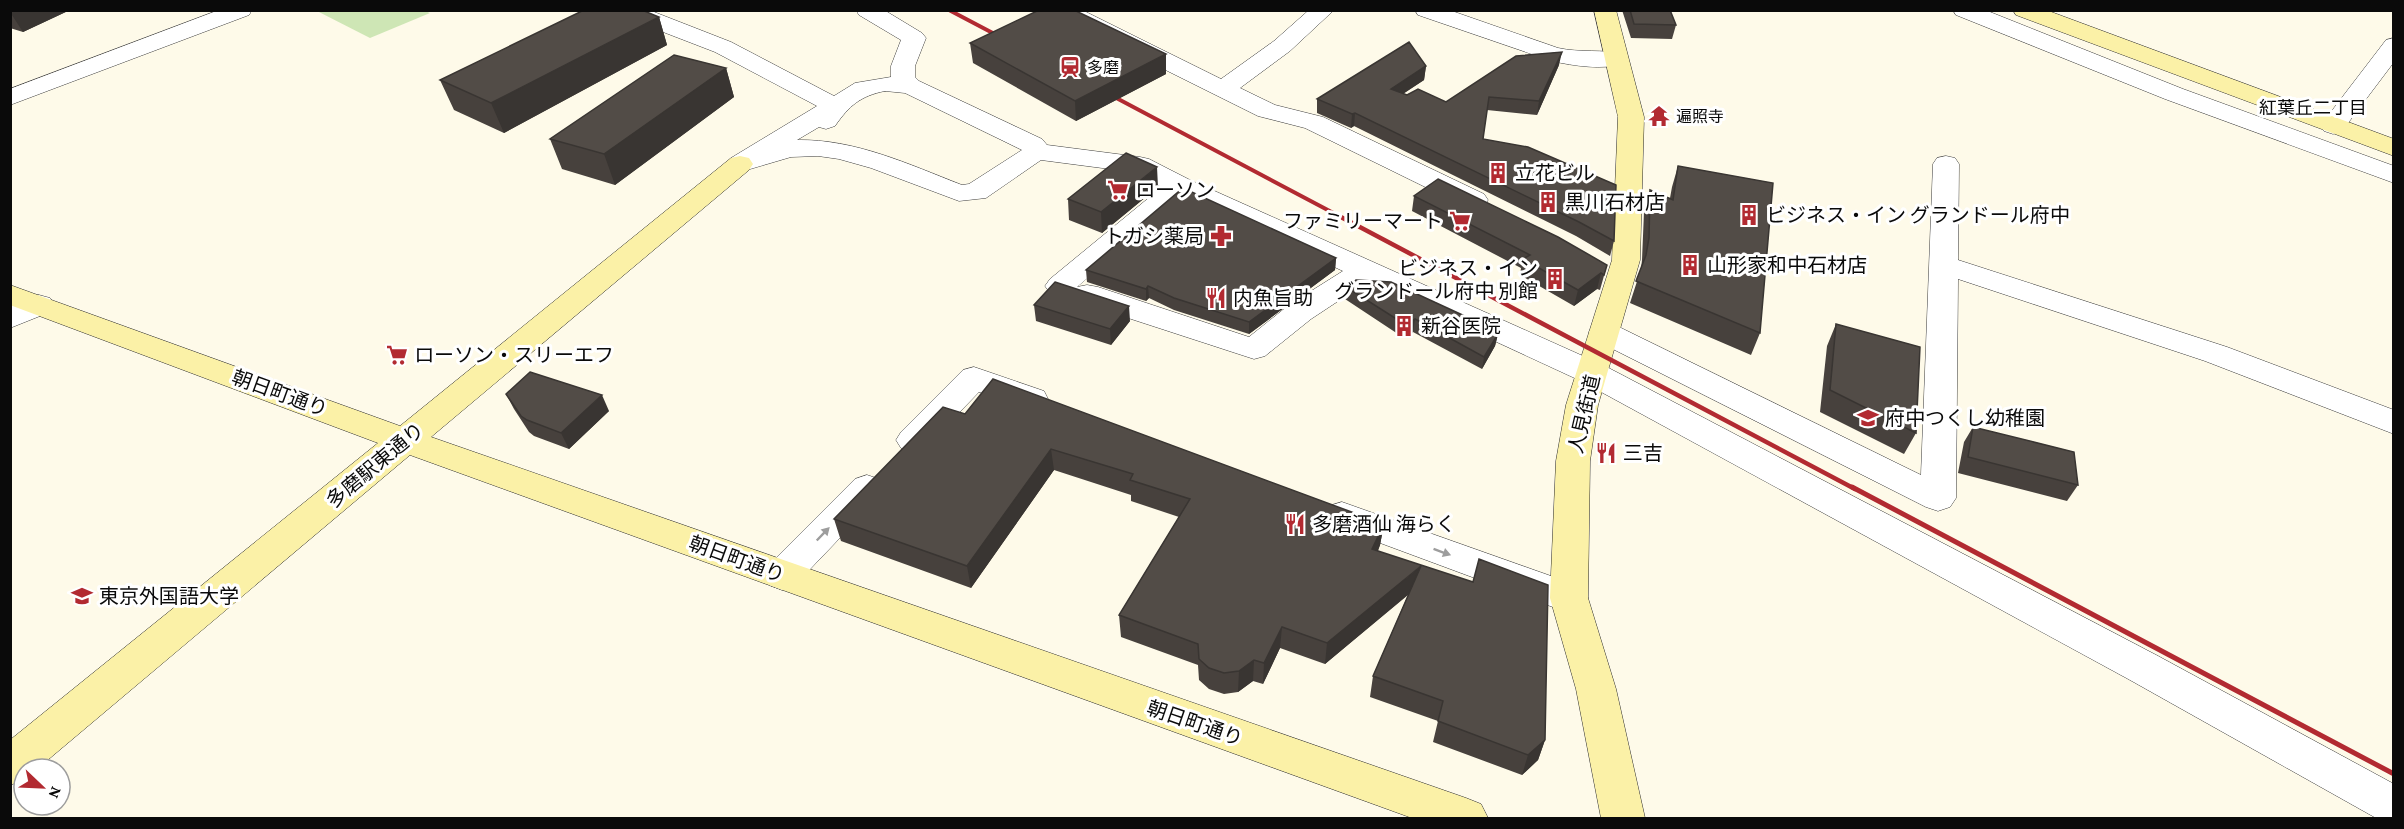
<svg xmlns="http://www.w3.org/2000/svg" width="2404" height="829" font-family="'Crimson Pro','Noto Sans JP',serif">
  <style>
    .green { fill: #cee6b5 }
    .lines { fill: none; stroke-linecap: round; stroke-linejoin: round }
    .street-casing { stroke: #3d3d3d; stroke-width: 1 }
    .secondary-casing { stroke: #2c2c2c; stroke-width: 1 }
    .street { fill: #fff; fill-rule: evenodd }
    .secondary { fill: #fbf1a7; fill-rule: evenodd }
    .rail-far2 { stroke: #b22a31; stroke-width: 4 }
    .rail-far1 { stroke: #b22a31; stroke-width: 4.5 }
    .rail { stroke: #b22a31; stroke-width: 5 }
    .wall { fill: #47413d }
    .shaded-wall { fill: #393532 }
    .building { fill: #524c47; stroke: #393532; stroke-width: 1.5 }
    .oneway { fill: #9d9d9d }
    .labels { text-anchor: middle; dominant-baseline: central; stroke-width: 6; stroke-linejoin: round; paint-order: stroke }
    .far-poi-label { font-size: 16px; fill: #0a0a0a; stroke: #fff; text-anchor: start }
    .far-neighbourhood-label { font-size: 18px; fill: #0a0a0a; stroke: #fff }
    .poi-label { font-size: 20px; fill: #0a0a0a; stroke: #fff; text-anchor: start }
    .street-label { font-size: 20px; fill: #0a0a0a; stroke: #fff }
  </style>
  <rect width="100%" height="100%" fill="#fefae9"/>
  <path class="green" d="M425 11 430 13 370 38 317 11Z"/>
  <g class="lines">
    <defs>
      <path id="street" d="M219 10H252L249 15 10 105V89Z
        M616 10H649L731 42 834 96 855 83 891 77V66L901 40 859 15 856 10H884L922 33 926 38 915 66V77L919 81 1042 139 1047 145 1140 157 1149 159 1190 180 1603 365 2158 656 2394 784V818H2376L2130 680 1581 381 1367 282 1311 319 1265 356 1254 359 1076 301 1072 294 1076 288C1067 295 1060 295 1050 293L1045 286 1050 279 1162 187 1133 172 1041 160 986 198 959 201 871 168 839 159 818 156 791 157 740 172 731 170 727 164 731 158 817 106 715 52 619 15ZM885 91 905 93 1022 150 969 184 962 185C908 164 855 139 797 140L819 127 826 129 835 126C849 106 860 96 885 91ZM1183 197 1343 271 1289 305 1249 337 1098 287 1087 285 1077 287Z
        M1052 10H1082L1221 79 1274 41 1309 10H1334L1290 51 1240 88 1275 105 1323 117 1484 194 1488 200 1484 206 1474 208 1464 206 1305 128 1258 116 1055 15Z
        M1415 10H1449L1558 48C1580 53 1603 49 1624 54L1628 59 1624 64C1602 70 1574 66 1552 61L1418 15Z
        M1953 10H1985L2183 89 2394 166V183L2165 99 1956 15Z
        M2394 38V62L2342 131 2333 134 2324 131 2320 126 2324 121 2386 40Z
        M1946 156 1955 158 1959 164 1958 260 2227 347 2394 410V434L2205 361 1958 279 1956 498 1950 507 1938 511 1926 507 1593 339 1589 332 1593 325 1604 322 1615 325 1921 475 1933 164 1937 158Z
        M39 295 50 298 54 305 50 312 10 328V306Z
        M974 367 1044 391 1048 399 1044 407 1032 410 979 392 925 448 913 452 901 448 896 440 901 432 963 370Z
        M867 475 879 479 884 488 879 497 795 585 782 590 769 585 763 575 769 565 855 479Z
        M1342 502 1582 587 1588 598 1582 609 1569 613 1329 524 1324 515 1329 506Z"/>
      <path id="secondary" d="M1594 10H1616L1644 117 1640 260 1598 405 1590 461 1588 598 1616 689 1645 818H1601L1576 689 1550 598 1556 461 1566 405 1612 260 1618 117Z
        M2013 10H2046L2394 139V156L2016 15Z
        M740 156 749 158 753 164 749 170 431 437 1466 798 1481 804 1488 818H1412L410 455 37 769H24V780L10 785V740L378 443 10 305V285L400 426 731 158Z"/>
    </defs>
    <use href="#street" class="street-casing"/>
    <use href="#secondary" class="secondary-casing"/>
    <use href="#street" class="street"/>
    <use href="#secondary" class="secondary"/>
    <path class="rail-far2" d="M949 10 1006 40
      M1105 92 1341 217"/>
    <path class="rail-far1" d="M1339 216 1855 489"/>
    <path class="rail" d="M1852 487 2394 774"/>
  </g>
  <path class="wall" d="M10 10H70L23 32 10 28Z
    M1622 10H1670L1676 25 1672 39 1631 38Z
    M659 17 667 45 504 133 454 110 440 80Z
    M970 43 1166 54V74L1076 121 973 63Z
    M1559 65 1537 115 1487 110 1483 139 1614 241 1610 256 1576 236 1354 126 1351 128 1317 113V99L1426 66 1424 80 1403 94 1407 95 1446 102Z
    M726 68 734 97 615 185 562 169 550 139Z
    M1678 166 1760 333 1751 355 1630 303 1641 269 1642 260 1644 212 1650 190 1670 198 1672 187Z
    M1158 187 1102 233 1069 220 1068 199Z
    M1414 196 1607 265 1600 290 1597 289 1574 306 1520 275 1521 268 1412 211Z
    M1336 258 1335 270 1249 334 1174 310 1149 298 1146 301 1087 282 1086 270Z
    M1346 287 1498 334 1495 346 1482 369 1413 332 1404 338 1345 299Z
    M1034 305 1130 321 1111 345 1036 321Z
    M1836 324 1916 433 1904 454 1820 412 1827 346Z
    M506 394 609 411 569 449 534 436 529 432 514 409Z
    M965 414 1384 524 1380 545 1378 551 1545 740 1538 760 1522 775 1433 742 1438 721 1370 697 1373 676 1408 595 1325 664 1280 648 1263 684 1253 681 1238 692 1224 694 1209 689 1199 680 1198 665 1121 637 1119 615 1179 517 1131 501V495L1054 470 971 588 841 541 834 519Z
    M1973 427 2078 485 2067 501 1958 473 1964 442Z"/>
  <path class="shaded-wall" d="M10 10H70L23 32 10 12Z
    M659 17 667 45 504 133 491 103Z
    M1562 52 1559 65 1537 115 1539 101Z
    M1166 54V74L1076 121 1075 101Z
    M1426 66 1424 80 1390 102 1391 89Z
    M726 68 734 97 615 185 604 154Z
    M1355 113 1354 126 1351 128 1352 114Z
    M1157 167 1158 187 1102 233 1101 212Z
    M1336 258 1335 270 1249 334V322Z
    M1601 273 1597 289 1574 306 1578 290Z
    M1148 286 1149 298 1146 301V289Z
    M1129 306 1130 321 1111 345 1110 329Z
    M1415 319 1413 332 1404 338 1406 325Z
    M1498 334 1495 346 1482 369 1484 357Z
    M602 395 609 411 569 449 561 433Z
    M1051 449 1054 470 971 588 967 566Z
    M1384 524 1380 545 1369 571 1372 549Z
    M1421 566 1417 587 1325 664 1327 643Z
    M1282 627 1280 648 1263 684 1264 663Z
    M1254 660 1253 681 1238 692 1239 671Z
    M1545 740 1538 760 1522 775 1528 755Z"/>
  <path class="building" d="M584 10H642L659 17 491 103 440 80Z
    M1039 10H1074L1166 54 1075 101 970 43Z
    M1630 10H1670L1676 25 1634 24Z
    M1409 42 1426 66 1391 89 1407 95 1418 89 1446 102 1516 56 1562 52 1539 101 1489 97 1483 139 1528 147 1616 185 1614 241 1579 222 1355 113 1352 114 1317 99Z
    M674 55 726 68 604 154 550 139Z
    M1126 153 1157 167 1101 212 1068 199Z
    M1678 166 1773 183 1760 333 1636 281 1646 255 1649 238 1650 190 1673 200Z
    M1438 179 1558 237 1607 265 1604 275 1601 273 1578 290 1523 259 1530 255 1414 196Z
    M1183 188 1336 258 1249 322 1174 298 1148 286 1146 289 1086 270Z
    M1356 280 1391 282 1482 324 1498 334 1484 357 1415 319 1406 325 1346 287Z
    M1055 282 1129 306 1110 329 1034 305Z
    M1836 324 1920 347 1916 433 1830 390Z
    M530 372 602 395 561 433 527 420 521 416 506 394Z
    M993 379 1384 524 1372 549 1473 582 1479 559 1548 585 1545 740 1528 755 1438 721 1443 701 1373 676 1421 566 1327 643 1282 627 1264 663 1254 660 1239 671 1224 673 1209 668 1199 659 1198 644 1119 615 1190 499 1130 480 1133 474 1051 449 967 566 834 519 943 407 965 414Z
    M1973 427 2074 452 2078 485 1968 457Z"/>
  <defs><path id="oneway-solid" d="M-6-.8H1V-3.2L6.5 0L1 3.2V.8H-6Z" transform="scale(1.5)"/></defs>
  <g class="oneway">
    <use href="#oneway-solid" transform="translate(823 534) rotate(-46)"/>
    <use href="#oneway-solid" transform="translate(1442 552) rotate(20)"/>
  </g>
  <defs>
    <symbol id="station-bare" viewBox="-9 -9 18 18"><path d="M-3-6H3Q5-6 5-4V2Q5 4 3 4L4.5 6H3L1.5 4h-3L-3 6H-4.5L-3 4Q-5 4-5 2V-4Q-5-6-3-6ZM-3.5-4v3h7v-3ZM-3.5 1v1.5H-2V1ZM2 1v1.5H3.5V1Z" fill="#b22a31" stroke="#fff" stroke-width="2.5" paint-order="stroke"/></symbol>
    <symbol id="temple-bare" viewBox="-9 -9 18 18"><path d="M0-6L5-2H3V0L6.5 2.5H4V6H1.5V3h-3V6H-4V2.5H-6.5L-3 0V-2H-5Z" fill="#b22a31" stroke="#fff" stroke-width="2.5" paint-order="stroke"/></symbol>
    <symbol id="building-bare" viewBox="-9 -9 18 18"><path d="M-4-6H4V6H1V3H-1V6H-4ZM-2.5-4.3h1.7v1.8h-1.7ZM.8-4.3h1.7v1.8H.8ZM-2.5-1h1.7V.8h-1.7ZM.8-1h1.7V.8H.8Z" fill="#b22a31" stroke="#fff" stroke-width="2.5" paint-order="stroke"/></symbol>
    <symbol id="supermarket-bare" viewBox="-9 -9 18 18"><path d="M-6-5.5h2.5l.6 2H6L4.5 2H-2.5L-4.4-4H-6ZM-1.5 3.2a1.3 1.3 0 1 0 .1 0ZM3 3.2a1.3 1.3 0 1 0 .1 0Z" fill="#b22a31" stroke="#fff" stroke-width="2.5" paint-order="stroke"/></symbol>
    <symbol id="pharmacy-bare" viewBox="-9 -9 18 18"><path d="M-2-6h4v4h4v4h-4v4h-4v-4h-4v-4h4Z" fill="#b22a31" stroke="#fff" stroke-width="2.5" paint-order="stroke"/></symbol>
    <symbol id="restaurant-bare" viewBox="-9 -9 18 18"><path d="M-5-6h1v4h1v-4h1v4h1v-4h1v5L-1.5 .5V6h-2V.5L-5-1ZM5-6V6H3V1.5H1.5Q1.5-4 5-6Z" fill="#b22a31" stroke="#fff" stroke-width="2.5" paint-order="stroke"/></symbol>
    <symbol id="school-bare" viewBox="-9 -9 18 18"><path d="M0-5L7-2L0 1L-7-2ZM-4 1L0 2.5L4 1V4Q0 6-4 4Z" fill="#b22a31" stroke="#fff" stroke-width="2.5" paint-order="stroke"/></symbol>
    <symbol id="university-bare" viewBox="-9 -9 18 18"><path d="M0-5L7-2L0 1L-7-2ZM-4 1L0 2.5L4 1V4Q0 6-4 4Z" fill="#b22a31" stroke="#fff" stroke-width="2.5" paint-order="stroke"/></symbol>
  </defs>
  <g fill-rule="evenodd">
    <use href="#station-bare" x="1055" y="52" width="30" height="30"/>
    <use href="#temple-bare" x="1644" y="101" width="30" height="30"/>
    <use href="#building-bare" x="1483" y="158" width="30" height="30"/>
    <use href="#supermarket-bare" x="1103" y="175" width="30" height="30"/>
    <use href="#building-bare" x="1533" y="187" width="30" height="30"/>
    <use href="#building-bare" x="1734" y="200" width="30" height="30"/>
    <use href="#supermarket-bare" x="1445" y="206" width="30" height="30"/>
    <use href="#pharmacy-bare" x="1206" y="221" width="30" height="30"/>
    <use href="#building-bare" x="1675" y="250" width="30" height="30"/>
    <use href="#building-bare" x="1540" y="264" width="30" height="30"/>
    <use href="#restaurant-bare" x="1201" y="283" width="30" height="30"/>
    <use href="#building-bare" x="1389" y="311" width="30" height="30"/>
    <use href="#supermarket-bare" x="382" y="340" width="30" height="30"/>
    <use href="#school-bare" x="1853" y="403" width="30" height="30"/>
    <use href="#restaurant-bare" x="1591" y="438" width="30" height="30"/>
    <use href="#restaurant-bare" x="1280" y="509" width="30" height="30"/>
    <use href="#university-bare" x="67" y="581" width="30" height="30"/>
  </g>
  <g class="labels">
    <g class="far-poi-label">
      <text x="1087" y="67">多磨</text>
      <text x="1676" y="116">遍照寺</text>
    </g>
    <g class="far-neighbourhood-label">
      <text x="2313" y="108">紅葉丘二丁目</text>
    </g>
    <g class="poi-label">
      <text x="1515" y="173">立花ビル</text>
      <text x="1135" y="190">ローソン</text>
      <text x="1565" y="202">黒川石材店</text>
      <text x="1766" y="215">ビジネス・イン グランドール府中</text>
      <text x="1443" y="221" text-anchor="end">ファミリーマート</text>
      <text x="1204" y="236" text-anchor="end">トガシ薬局</text>
      <text x="1707" y="265">山形家和中石材店</text>
      <text x="1538" y="268" text-anchor="end">ビジネス・イン<tspan x="1538" dy="23">グランドール府中 別館</tspan></text>
      <text x="1233" y="298">内魚旨助</text>
      <text x="1421" y="326">新谷医院</text>
      <text x="414" y="355">ローソン・スリーエフ</text>
      <text x="1885" y="418">府中つくし幼稚園</text>
      <text x="1623" y="453">三吉</text>
      <text x="1312" y="524">多磨酒仙 海らく</text>
      <text x="99" y="596">東京外国語大学</text>
    </g>
    <g class="street-label">
      <text transform="translate(280 393) rotate(20)">朝日町通り</text>
      <text transform="translate(1584 414) rotate(-77)">人見街道</text>
      <text transform="translate(375 465) rotate(-40)">多磨駅東通り</text>
      <text transform="translate(737 559) rotate(20)">朝日町通り</text>
      <text transform="translate(1195 723) rotate(19)">朝日町通り</text>
    </g>
  </g>
  <rect width="2404" height="829" fill="none" stroke="#0a0a0a" stroke-width="24"/>
  <g transform="translate(42 787) rotate(113)"><circle r="28" fill="#ffffff" stroke="#9d9d9d" stroke-width="1.5"/>
  <path d="M0-4.5L10 22L0 15L-10 22Z" fill="#b22a31"/>
  <text y="-9" font-size="16" font-weight="bold" text-anchor="middle" fill="#0a0a0a">N</text>
  </g>
</svg>
